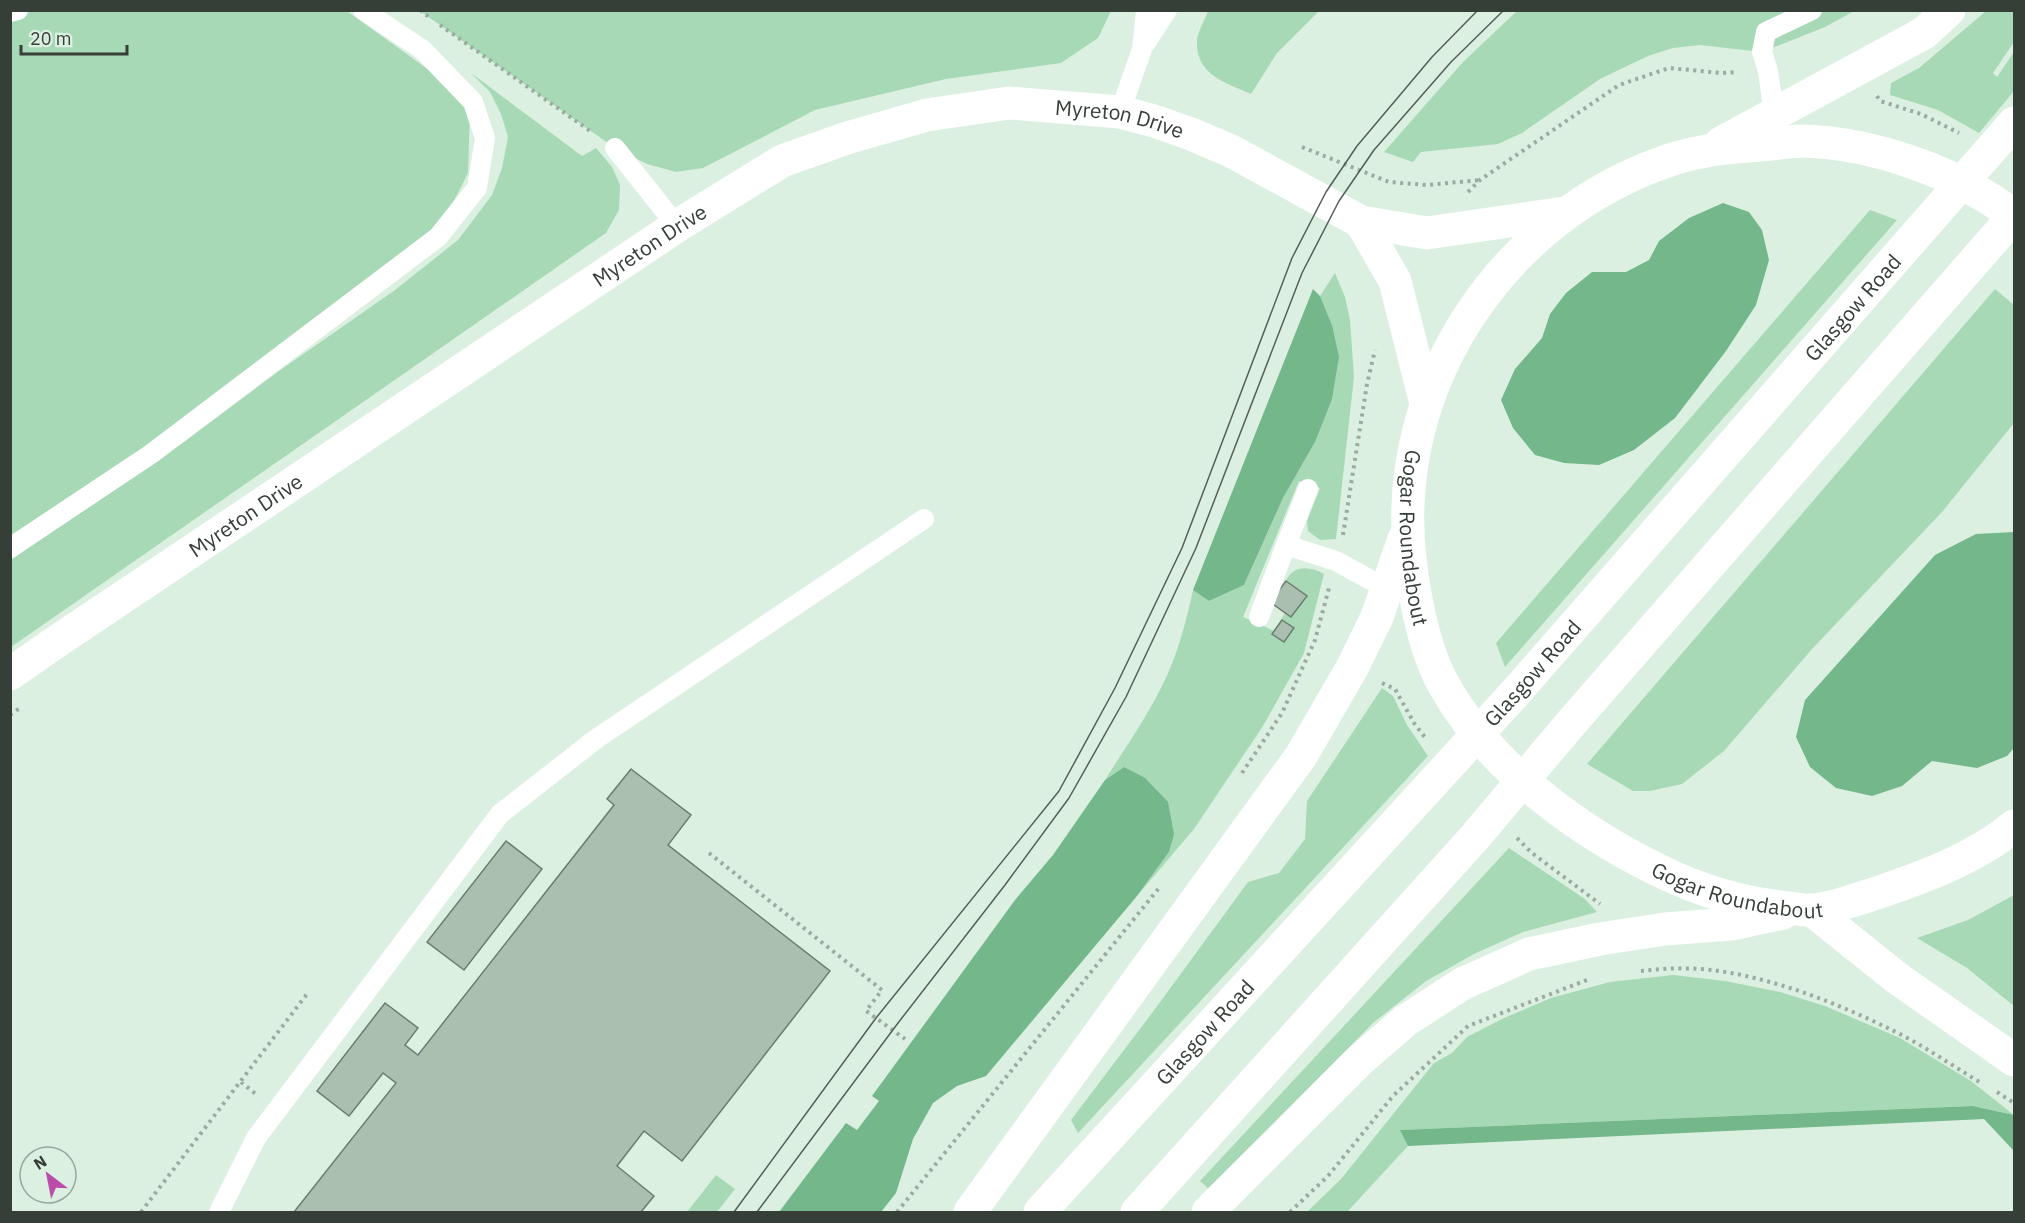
<svg xmlns="http://www.w3.org/2000/svg" width="2025" height="1223" font-family="'IBM Plex Sans',sans-serif">
  <style>
    .green { fill: #a8d9b7 }
    .forest { fill: #73b78a }
    .building { fill: #aabfb0; stroke: #6a7d6f; stroke-width: 1.5 }
    .lines { fill: none; stroke-linecap: round; stroke-linejoin: round }
    .path { stroke: #9baba0; stroke-width: 4; stroke-dasharray: 3 4.5; stroke-linecap: butt }
    .lane { stroke: #fff; stroke-width: 20 }
    .street { stroke: #fff; stroke-width: 33 }
    .primary { stroke: #fff; stroke-width: 33 }
    .tram { stroke: #555f58; stroke-width: 1.5 }
    .labels { text-anchor: middle; dominant-baseline: central; stroke-width: 4.5; stroke-linejoin: round; paint-order: stroke }
    .street-label { font-size: 21px; fill: #363e38; stroke: #dbf0e1 }
  </style>
  <rect width="100%" height="100%" fill="#dbf0e1"/>
  <path class="green" d="M11 11H347L447 83 470 111 468 173 444 221 176 429 11 535Z
    M420 11H1111L1098 38 1061 63 946 79 815 110 703 168 676 172 647 164 615 148Z
    M1208 11V10L1319 11 1277 53 1251 94C1226 83 1196 75 1197 42 1197 32 1205 20 1208 11Z
    M1517 11H1854L1825 27 1762 52 1700 45 1673 48 1648 56 1600 79 1522 133 1498 144 1421 152 1413 162 1384 152 1463 62Z
    M1986 11H2014V42L1993 73 1997 77 2014 52V91L1979 133 1938 110 1890 95 1891 83 1919 68Z
    M471 73 582 156 596 148 612 167 620 185 619 210 606 233 11 647V560L181 444 279 371 395 290 458 240 492 195 502 168 508 137 501 114 490 92Z
    M1870 210 1897 220 1505 667 1496 643Z
    M1335 273 1345 297 1350 320 1354 377 1336 539 1320 540 1308 531 1307 521 1320 488 1299 481 1243 617 1274 631 1285 613 1306 596 1286 581C1293 565 1310 566 1324 574L1304 653 1263 726 1194 829 1137 896 1169 852 1124 767 1105 780C1127 745 1152 710 1169 671 1180 645 1187 618 1193 590L1209 601 1244 585 1283 498 1315 442 1332 325 1320 296Z
    M1995 289 2014 305V423L1942 512 1812 649 1724 751 1682 784 1650 791H1633L1587 764Z
    M1382 688 1393 696 1407 725 1428 756 1078 1133 1071 1120 1155 1009 1248 882 1279 873 1305 839 1307 801Z
    M1509 848 1585 899 1597 912 1523 932 1476 953 1426 981 1373 1023 1210 1190 1200 1181Z
    M2014 895V1006L1967 968 1917 938 1968 920Z
    M1673 975 1725 981 1780 992 1825 1006 1900 1038 1971 1081 2014 1115 1973 1106 1401 1130 1408 1146 1347 1212H1307L1341 1179 1434 1063 1452 1053 1467 1037 1504 1018 1551 998 1610 982Z
    M716 1175 735 1189 717 1212H687Z"/>
  <path class="forest" d="M1723 203 1749 212 1762 230 1769 260 1756 305 1726 351 1675 418 1634 450 1599 465 1564 463 1535 455 1513 428 1501 400 1515 369 1542 338 1550 314 1566 293 1592 272H1626L1649 260 1659 241 1689 218Z
    M1313 289 1320 296 1332 325 1339 357 1332 399 1315 442 1283 498 1244 585 1209 601 1193 590Z
    M2014 532V748L2007 756 1977 768 1932 761 1902 786 1872 796 1836 788 1810 767 1796 737 1805 700 1935 555 1976 534Z
    M1124 767 1145 778 1168 802 1174 834 1169 852 1137 896 986 1076 957 1086 933 1103 913 1139 896 1193 881 1212H779L846 1123 857 1130 879 1101 872 1096 1015 900 1053 855 1105 780Z
    M1973 1106 2014 1115V1151L1984 1119 1408 1146 1400 1130Z"/>
  <path class="building" d="M1286 581 1307 596 1291 617 1270 602Z
    M1282 620 1294 628 1284 642 1272 634Z
    M631 769 691 815 668 845 830 971 682 1161 644 1131 617 1166 654 1196 641 1212H294L396 1083 383 1073 349 1116 317 1091 385 1003 418 1028 405 1045 418 1055 614 805 607 799Z
    M506 841 542 869 464 970 427 942Z"/>
  <g class="lines">
    <path class="path" d="M420 10 429 17
      M440 25 593 133
      M1877 96 1880 101 1921 114 1959 133
      M1302 147 1389 182 1427 185 1480 180
      M1468 192 1480 180 1619 85 1669 68 1722 73 1738 72
      M1343 535 1367 384 1375 350
      M1382 683 1395 689 1414 723 1427 740
      M10 715 20 708
      M1242 773 1282 713 1315 640 1329 588
      M1517 838 1532 853 1600 904
      M709 853 882 990 866 1011 905 1039
      M1641 971C1666 968 1694 967 1719 971 1780 980 1841 1005 1896 1032 1926 1047 1954 1067 1983 1084
      M241 1082 257 1095
      M1997 1092 2014 1103
      M141 1212 307 994
      M897 1212 1159 888
      M1290 1212 1328 1176 1393 1096 1468 1026 1587 980"/>
    <path class="lane" d="M10 12 18 10
      M1145 44 1167 10
      M1120 112 1142 49 1146 10
      M1774 115 1768 71 1762 52 1766 32 1812 10
      M615 148 677 226
      M1286 545 1308 489
      M10 548 151 454 438 237 477 188 485 138 473 102 423 50 363 10
      M1259 617 1286 545 1336 561 1387 589
      M219 1212 256 1138 500 814 596 739 924 519"/>
    <g class="street">
      <path d="M1361 222 1395 281 1426 404"/>
      <path id="s1" d="M10 674 53 644 677 226 782 161 847 138 927 115 1009 103 1120 112 1154 121 1191 134 1231 151 1361 222 1427 233 1565 213"/>
    </g>
    <g class="primary">
      <path d="M1721 143 1924 33 1949 10"/>
      <path id="s2" d="M2014 216C1959 173 1874 143 1803 141 1790 141 1775 144 1761 145 1730 147 1700 150 1670 160 1505 215 1390 383 1410 558 1414 597 1425 653 1445 687 1493 772 1589 839 1675 878 1711 894 1750 904 1789 908 1797 909 1806 911 1814 910 1833 908 1853 900 1871 895 1921 878 1973 860 2014 826"/>
      <path d="M1812 910 1897 978 2014 1060"/>
      <path d="M970 1212 1301 756 1352 668 1377 617 1404 539"/>
      <path id="s3" d="M1040 1212 1516 692 2014 123"/>
      <path d="M1137 1212 1474 838 1572 722 2014 216"/>
      <path d="M1208 1212 1360 1060 1405 1021 1462 984 1529 954 1600 939 1665 929 1731 924 1783 913"/>
    </g>
    <path class="tram" d="M734 1212 876 1018 1059 791 1115 688 1182 548 1292 258 1326 192 1357 146 1432 57 1478 10
      M757 1212 898 1023 1005 885 1069 798 1126 697 1196 548 1302 273 1339 201 1374 150 1451 62 1504 10"/>
  </g>
  <g class="labels">
    <g class="street-label">
      <text stroke="none"><textPath href="#s1" startOffset="1274">Myreton Drive</textPath></text>
      <text stroke="none"><textPath href="#s1" startOffset="770">Myreton Drive</textPath></text>
      <text stroke="none"><textPath href="#s3" startOffset="1216">Glasgow Road</textPath></text>
      <text stroke="none"><textPath href="#s1" startOffset="284">Myreton Drive</textPath></text>
      <text stroke="none"><textPath href="#s2" startOffset="855">Gogar Roundabout</textPath></text>
      <text stroke="none"><textPath href="#s3" startOffset="730">Glasgow Road</textPath></text>
      <text stroke="none"><textPath href="#s2" startOffset="1377">Gogar Roundabout</textPath></text>
      <text stroke="none"><textPath href="#s3" startOffset="244">Glasgow Road</textPath></text>
    </g>
  </g>
  <rect width="2025" height="1223" fill="none" stroke="#363e38" stroke-width="24"/>
  <g transform="translate(48 1175) rotate(328)"><circle r="28" fill="#dbf0e1" stroke="#99a99d" stroke-width="1.5"/>
  <path d="M0-4.5L10 22L0 15L-10 22Z" fill="#bb4ca9"/>
  <text y="-9" font-size="16" font-weight="bold" text-anchor="middle" fill="#363e38">N</text>
  </g>
  <path d="M21 45v9h106v-9" fill="none" stroke="#363e38" stroke-width="3"/>
  <text x="30" y="45" font-size="18" fill="#363e38" stroke="#dbf0e1" stroke-width="4.5" paint-order="stroke">20 m</text>
</svg>
